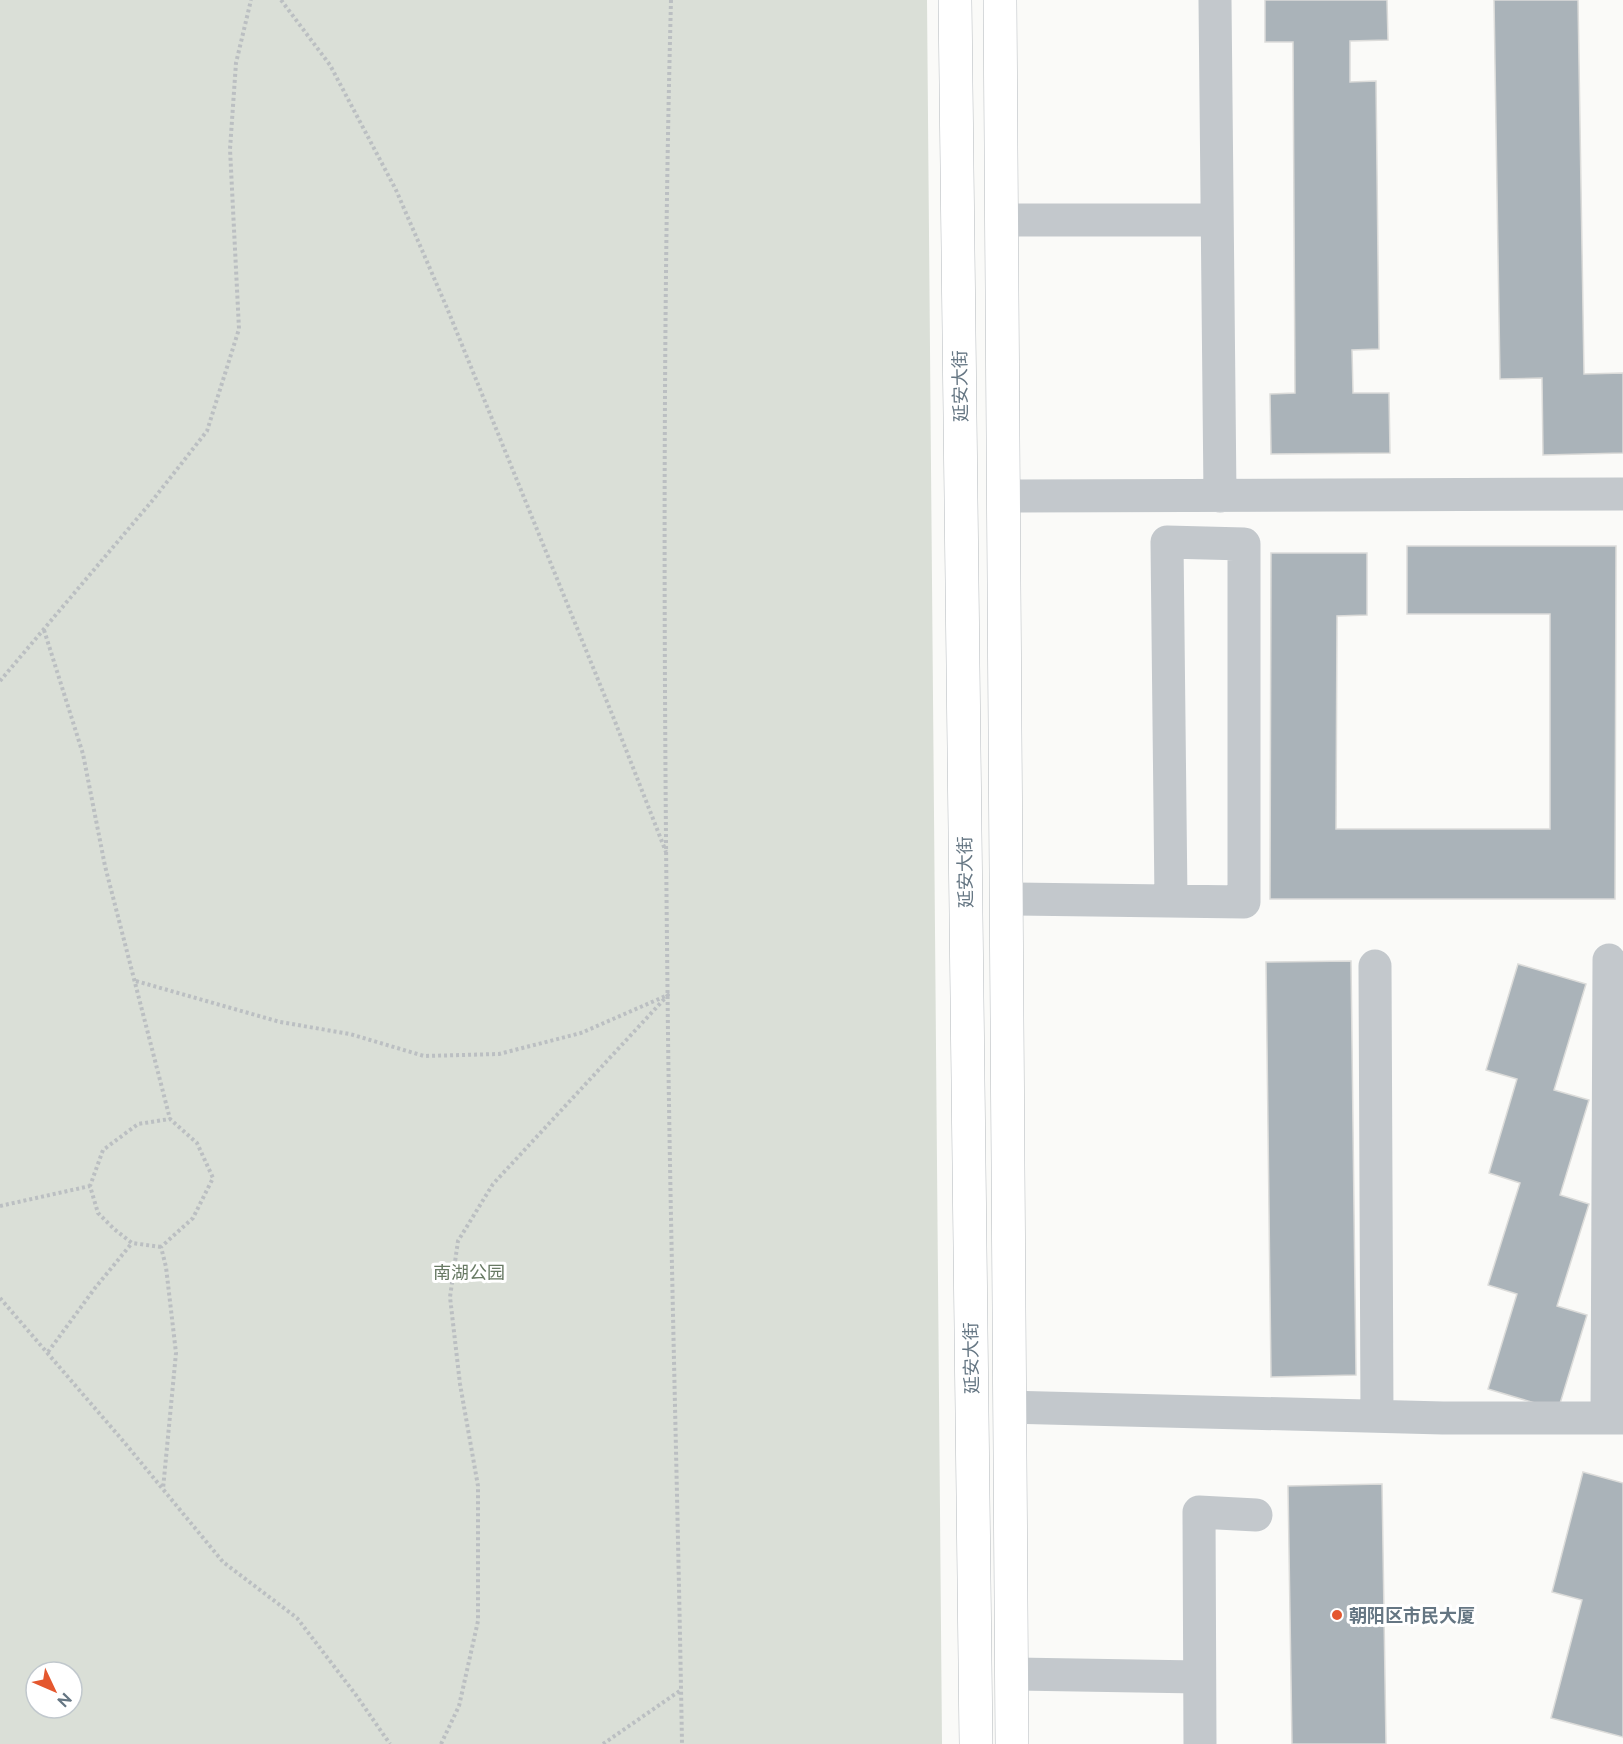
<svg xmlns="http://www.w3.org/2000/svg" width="1623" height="1744" font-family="Raleway,'Noto Sans SC',sans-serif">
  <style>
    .green { fill: #dadfd7; fill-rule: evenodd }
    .building { fill: #aab3b9; stroke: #dcdcda; stroke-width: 1.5 }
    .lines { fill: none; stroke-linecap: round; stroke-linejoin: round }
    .major-casing { stroke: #b5babe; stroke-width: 34 }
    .path { stroke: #bbbfc2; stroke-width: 4; stroke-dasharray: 3 3; stroke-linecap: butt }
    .minor { stroke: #c3c8cc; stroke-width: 33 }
    .major { stroke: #fff; stroke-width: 33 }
    .poi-dot { fill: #e4572e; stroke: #fff; stroke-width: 2 }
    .labels { text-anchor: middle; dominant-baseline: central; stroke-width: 6; stroke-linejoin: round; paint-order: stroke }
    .street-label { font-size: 18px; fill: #657683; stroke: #fff }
    .park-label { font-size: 18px; fill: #687a64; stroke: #fff }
    .poi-label { font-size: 18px; font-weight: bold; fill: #657683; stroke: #fff; text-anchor: start }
  </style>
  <rect width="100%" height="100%" fill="#fafaf8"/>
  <path class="green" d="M0 0H927L942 1744H0ZM36 1672H72V1708H36Z"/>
  <path class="building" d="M1265 0H1387L1388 40 1350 41V82L1376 81 1379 349 1352 350 1353 393H1389L1390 453 1271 454 1270 394 1295 393 1293 42H1265Z
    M1494 0H1578L1584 374 1623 373V453L1543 455 1542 378 1500 379Z
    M1407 546H1616L1615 899H1270L1271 553H1367V615L1337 616 1336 829H1550V614H1407Z
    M1351 961 1356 1375 1271 1377 1266 962Z
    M1518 964 1586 984 1554 1090 1589 1100 1560 1195 1589 1204 1557 1306 1587 1315 1558 1410 1488 1389 1517 1294 1488 1285 1520 1183 1489 1173 1517 1079 1486 1070Z
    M1583 1472 1623 1483V1737L1551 1718 1582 1600 1552 1592Z
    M1382 1484 1386 1744H1292L1288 1486Z"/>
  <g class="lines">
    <defs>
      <path id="major" d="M955 0 976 1744
        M1000 0 1012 1744"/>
    </defs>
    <use href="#major" class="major-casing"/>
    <path class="path" d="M281 0 330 65 396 190 447 308 614 719 666 852
      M671 0C662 344 664 690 668 1034 671 1271 678 1507 682 1744
      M44 630 83 754 105 866 170 1119
      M0 681 152 501 207 431 239 329 230 149 236 63 251 0
      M136 981 280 1022 350 1034 424 1056 499 1054 581 1033 668 995 493 1184 458 1241 450 1297 460 1384 478 1486V1621L459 1706 441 1744
      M0 1206 90 1186
      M161 1247 132 1243 114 1229 98 1213 90 1186 103 1150 138 1124 170 1119 197 1143 213 1178 193 1218 161 1247 166 1267 176 1353 163 1489
      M0 1298 124 1442 223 1562 297 1618 356 1695 390 1744
      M48 1352 95 1288 132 1243
      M603 1744 681 1690"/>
    <path class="minor" d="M1215 0 1220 496
      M1002 220H1217
      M1004 496 1623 494
      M1007 899 1244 902V544L1167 542 1171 901
      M1375 966 1377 1416
      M1010 1407 1443 1418H1623
      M1607 1418 1609 960
      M1012 1674 1199 1677
      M1200 1744 1199 1512 1256 1515"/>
    <use href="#major" class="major"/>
  </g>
  <circle class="poi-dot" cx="1337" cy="1615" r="6"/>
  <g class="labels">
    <g class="street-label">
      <text transform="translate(960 386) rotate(-91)">延安大街</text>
      <text transform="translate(965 872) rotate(-91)">延安大街</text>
      <text transform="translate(971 1358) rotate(-91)">延安大街</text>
    </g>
    <g class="park-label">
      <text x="469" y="1272">南湖公园</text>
    </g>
    <g class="poi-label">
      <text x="1349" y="1615">朝阳区市民大厦</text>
    </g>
  </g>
  <g transform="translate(54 1690) rotate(134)"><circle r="28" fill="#ffffff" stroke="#c1c8cd" stroke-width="1.5"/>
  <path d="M0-4.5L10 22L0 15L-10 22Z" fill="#e4572e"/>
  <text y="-9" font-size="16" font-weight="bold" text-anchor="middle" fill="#657683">N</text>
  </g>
</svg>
